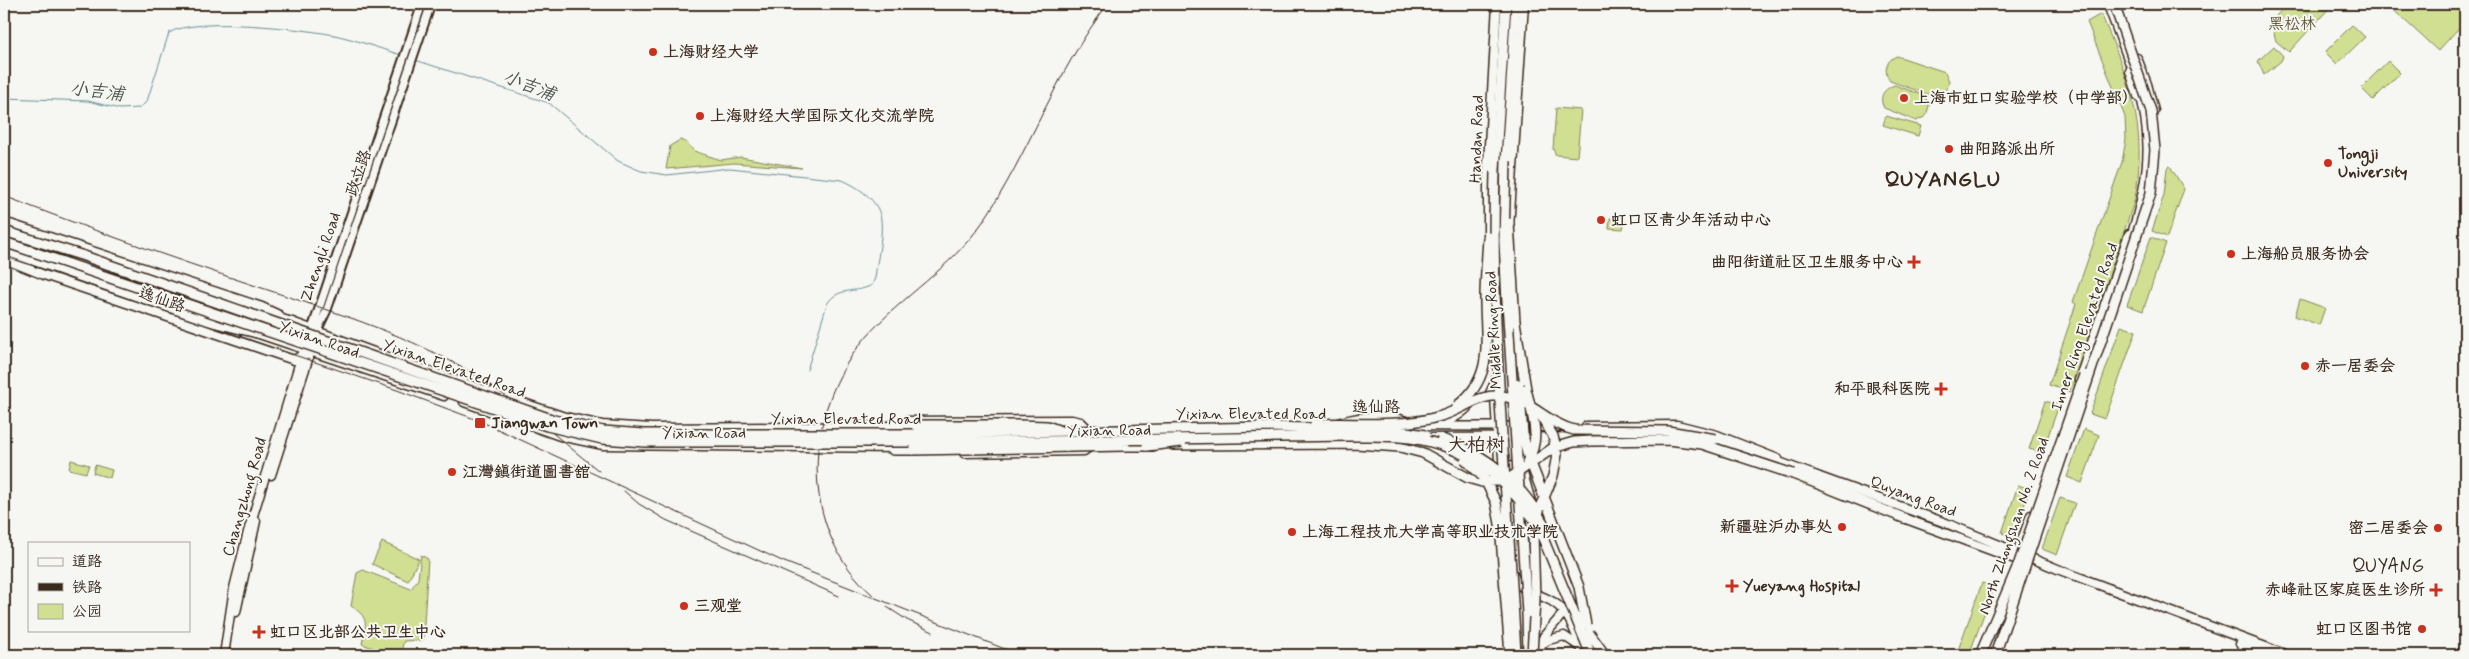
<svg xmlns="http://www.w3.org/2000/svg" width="2469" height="659" font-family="Mynerve,'LXGW WenKai TC',sans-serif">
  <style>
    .green { fill: #d0df92; stroke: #868458 }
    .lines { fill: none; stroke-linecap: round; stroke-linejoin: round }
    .stream { stroke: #678f94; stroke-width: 1 }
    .secondary-casing { stroke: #3b2a1e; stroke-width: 11 }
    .primary-casing { stroke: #3b2a1e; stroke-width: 11 }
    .highway-casing { stroke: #3b2a1e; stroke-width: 12 }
    .secondary { stroke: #f6f6f2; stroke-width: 7 }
    .primary { stroke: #f6f6f2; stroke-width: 8 }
    .highway { stroke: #f6f6f2; stroke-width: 9 }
    .rail { stroke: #3b2a1e; stroke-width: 1 }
    .highway-bridge-casing { stroke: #3b2a1e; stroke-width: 12; stroke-linecap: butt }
    .highway-bridge { stroke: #f6f6f2; stroke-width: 9 }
    .poi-dot { fill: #c8321e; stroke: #f6f6f2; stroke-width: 2 }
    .labels { text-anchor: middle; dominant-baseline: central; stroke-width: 4; stroke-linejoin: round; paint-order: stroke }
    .park-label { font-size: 16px; fill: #60573b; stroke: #f6f6f2 }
    .poi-label { font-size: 16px; font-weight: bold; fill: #3b2a1e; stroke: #f6f6f2; text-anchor: start }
    .street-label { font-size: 16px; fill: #3b2a1e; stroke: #f6f6f2 }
    .water-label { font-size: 18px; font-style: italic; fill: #4d544f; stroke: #f6f6f2 }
    .quarter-label { font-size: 19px; fill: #3b2a1e; stroke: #f6f6f2 }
    .district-label { font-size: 21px; font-weight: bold; letter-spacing: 1px; fill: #3b2a1e; stroke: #f6f6f2 }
  </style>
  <rect width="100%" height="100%" fill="#f6f6f2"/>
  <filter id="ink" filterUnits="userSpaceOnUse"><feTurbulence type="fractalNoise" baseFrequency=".02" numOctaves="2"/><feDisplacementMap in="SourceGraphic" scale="10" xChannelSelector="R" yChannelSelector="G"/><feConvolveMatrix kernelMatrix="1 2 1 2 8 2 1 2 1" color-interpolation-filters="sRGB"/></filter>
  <g filter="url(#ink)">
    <path class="green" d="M2287 4H2333L2289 52 2276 41 2272 25 2276 16Z
      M2387 4H2459L2465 9V21L2438 51Z
      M2101 14C2129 79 2148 126 2135 199L2070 392 2049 385 2076 304 2073 302 2122 162 2126 139 2125 117 2087 22Z
      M2352 25 2365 37 2337 64 2325 52Z
      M2274 46 2283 56 2281 61 2264 75 2258 61Z
      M1897 56 1945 72 1949 81 1946 93 1938 98 1890 81C1883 71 1886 60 1897 56Z
      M2388 61 2400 73 2373 100 2361 88Z
      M1895 85 1925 96 1929 106 1926 116 1916 121 1884 108C1878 97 1884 88 1895 85Z
      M1556 108 1581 110 1577 157 1556 155 1553 149Z
      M1886 116 1921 126 1918 136 1883 125Z
      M680 140 686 142 694 151 721 160 741 157 802 168 734 163 666 169 670 146Z
      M2170 166 2184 189 2167 237 2152 231 2164 195 2167 168Z
      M1610 218 1625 219 1623 229 1609 228Z
      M2151 237 2166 243 2143 311 2127 305Z
      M2300 299 2325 308 2319 325 2295 316Z
      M2121 326 2136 331 2105 419 2090 414Z
      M2045 401 2059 405 2042 453 2029 449Z
      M2084 429 2099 435 2082 483 2067 477Z
      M71 460 89 465 86 473 69 469Z
      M95 465 112 470 110 478 93 473Z
      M2018 485 2030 489 2013 537 2002 533Z
      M2060 498 2075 503 2057 555 2042 549Z
      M382 542 419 559 408 581 372 564Z
      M421 555 428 559 423 640 404 641 400 655H393L362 644C366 624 370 618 351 606L357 573 363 570 411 589 418 579Z
      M1982 583 1994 587 1969 655H1959L1957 653Z"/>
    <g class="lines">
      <path class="stream" d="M415 60 549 103 618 161 641 171 667 175 730 168 842 180C857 186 880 201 881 220 883 238 877 260 875 278L872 285C856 294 838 286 827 304L807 370
        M4 98 88 101 120 109 140 108 147 101 169 33C194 16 308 29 339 36 360 41 381 49 401 55"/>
      <defs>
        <path id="secondary" d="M312 329 422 4
          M317 331 327 310 431 4"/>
        <path id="primary" d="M2137 58 2147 84 2154 111
          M2130 71 2138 96
          M4 222 262 307 279 315
          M1509 228 1524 4
          M1488 241V163L1497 4
          M4 259 44 275 294 360 304 354
          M1489 270 1492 326
          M289 321 382 355 565 417 602 425 652 428 897 426
          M253 332 444 396
          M1514 336 1515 362
          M2079 380 2129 234
          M1495 398 1503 523
          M464 402 560 436 603 445 898 448
          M906 421 1072 420 1081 422 1087 428
          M1341 422C1359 416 1388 414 1406 421
          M1439 424C1471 415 1487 386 1493 356
          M1401 426 1564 427
          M1586 426 1677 425 1717 435 1778 459
          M1509 433 1514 458
          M1424 438 1668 437
          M1519 438 1526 468
          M964 453 1084 451 1091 446
          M1533 458 1543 444 1555 440
          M1521 466 1532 505
          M271 475 312 347
          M1814 475 1946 523 2065 572 2287 655
          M1542 514 1580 603
          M1898 516 2023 562
          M2016 556 2031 515
          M1513 573C1518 593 1538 592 1553 602 1571 613 1576 636 1584 655
          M236 612 256 521
          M2240 644 2271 655
          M1541 645 1548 640 1564 636 1579 646
          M224 655 234 588 248 532 305 345
          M1537 655 1544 636 1567 609"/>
        <path id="highway" d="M2108 4 2135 76
          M1506 161 1516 4
          M1495 172 1506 4
          M2130 242C2147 187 2156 146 2139 88
          M4 250 208 321 257 333
          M231 303 293 323
          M1515 322 1526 389
          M893 425H915
          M1716 439 1818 477
          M1173 445 1356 444 1400 447 1423 453 1468 478 1482 482
          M1125 446H1153
          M893 450H914
          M1793 474 1904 518
          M1527 613 1528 655
          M1591 639 1598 655
          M1989 655 2008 597"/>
      </defs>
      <use href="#secondary" class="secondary-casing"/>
      <use href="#primary" class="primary-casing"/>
      <use href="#highway" class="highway-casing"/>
      <use href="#secondary" class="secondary"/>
      <use href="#primary" class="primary"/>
      <use href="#highway" class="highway"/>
      <path class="rail" d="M4 196C86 228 169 257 253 285 324 309 397 330 463 368 512 396 555 436 599 471
        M4 256 397 390 480 421 782 561 1020 655
        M624 491 639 504 666 520 839 596
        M874 596C796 529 803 411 866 337 902 296 950 269 982 223 1029 154 1056 70 1108 4
        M887 607 907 620 933 632"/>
      <defs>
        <path id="highway-bridge" d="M1506 161 1504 241 1507 302 1527 613
          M1495 172C1490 333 1508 494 1516 655
          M1509 223 1515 322
          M4 231 84 256 554 420 603 431 644 434H925L1267 427 1394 430 1425 435
          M4 242 547 426 602 439 645 442H976L1349 436C1369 436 1390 435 1410 438 1466 445 1509 479 1538 526L1591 655
          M1519 384 1523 434 1527 453 1579 587 1586 625
          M1526 389C1532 414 1542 438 1527 462
          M1457 406C1495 377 1485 341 1485 299 1485 278 1487 257 1488 237
          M1315 424C1356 422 1402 428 1441 416 1462 410 1480 393 1502 396 1532 400 1548 424 1574 430L1668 431 1716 439
          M915 425H1018L1047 426 1058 430
          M1442 439C1486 454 1519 481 1542 521
          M1147 446 1182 442
          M914 450 1125 446
          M1465 459 1484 478 1496 502 1500 524 1510 655
          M1482 482 1507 480 1553 448 1574 442 1592 441 1668 440 1702 444 1793 474
          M1589 633 1605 655
          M1532 655 1535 599 1533 534 1540 507 1553 476 1557 455 1553 436 1540 414
          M1980 655 2019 563 2084 375
          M1995 655 2151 193 2155 150 2151 111 2114 4"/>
      </defs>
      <use href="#highway-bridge" class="highway-bridge-casing"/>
      <use href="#highway-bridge" class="highway-bridge"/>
    </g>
  </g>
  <g class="poi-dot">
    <circle cx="653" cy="52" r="5"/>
    <circle cx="1904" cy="98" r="5"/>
    <circle cx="700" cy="116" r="5"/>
    <circle cx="1949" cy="149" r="5"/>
    <circle cx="2328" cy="163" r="5"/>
    <circle cx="1601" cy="220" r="5"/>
    <circle cx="2231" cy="254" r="5"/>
    <path d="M1911.5 254.5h5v5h5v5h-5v5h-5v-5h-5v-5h5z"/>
    <circle cx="2305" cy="366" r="5"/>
    <path d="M1938.5 381.5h5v5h5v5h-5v5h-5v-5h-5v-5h5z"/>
    <rect x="474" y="417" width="12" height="12" rx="2.5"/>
    <circle cx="452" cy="472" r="5"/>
    <circle cx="1842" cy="527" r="5"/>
    <circle cx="2438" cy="528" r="5"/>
    <circle cx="1292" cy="532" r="5"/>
    <path d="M1729.5 578.5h5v5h5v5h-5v5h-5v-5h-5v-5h5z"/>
    <path d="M2433.5 582.5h5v5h5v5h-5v5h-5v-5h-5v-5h5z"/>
    <circle cx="684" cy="606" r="5"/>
    <circle cx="2422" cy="629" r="5"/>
    <path d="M256.5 624.5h5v5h5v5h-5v5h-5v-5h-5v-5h5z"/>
  </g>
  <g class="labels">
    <g class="park-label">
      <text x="2292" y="24">黑松林</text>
    </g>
    <g class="poi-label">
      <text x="663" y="52">上海财经大学</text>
      <text x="1914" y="98">上海市虹口实验学校（中学部）</text>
      <text x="710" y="116">上海财经大学国际文化交流学院</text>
      <text x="1959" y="149">曲阳路派出所</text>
      <text x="2338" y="154">Tongji<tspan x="2338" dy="18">University</tspan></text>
      <text x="1611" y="220">虹口区青少年活动中心</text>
      <text x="2241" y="254">上海船员服务协会</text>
      <text x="1903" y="262" text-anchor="end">曲阳街道社区卫生服务中心</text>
      <text x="2315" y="366">赤一居委会</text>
      <text x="1930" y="389" text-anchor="end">和平眼科医院</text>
      <text x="491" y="423">Jiangwan Town</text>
      <text x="462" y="472">江灣鎮街道圖書舘</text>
      <text x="1832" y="527" text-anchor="end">新疆驻沪办事处</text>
      <text x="2428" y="528" text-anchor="end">密二居委会</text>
      <text x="1302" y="532">上海工程技术大学高等职业技术学院</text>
      <text x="1743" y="586">Yueyang Hospital</text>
      <text x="2425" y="590" text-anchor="end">赤峰社区家庭医生诊所</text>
      <text x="694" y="606">三观堂</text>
      <text x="2412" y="629" text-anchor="end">虹口区图书馆</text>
      <text x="270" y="632">虹口区北部公共卫生中心</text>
    </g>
    <g class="street-label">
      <text transform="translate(1477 139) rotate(-88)">Handan Road</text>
      <text transform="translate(359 173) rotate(-71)">政立路</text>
      <text transform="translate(321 257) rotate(-71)">Zhengli Road</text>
      <text transform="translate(162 300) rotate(19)">逸仙路</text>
      <text transform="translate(2085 327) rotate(-71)">Inner Ring Elevated Road</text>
      <text transform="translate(1494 330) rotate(-93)">Middle Ring Road</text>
      <text transform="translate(319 340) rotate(19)">Yixian Road</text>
      <text transform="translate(454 369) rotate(19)">Yixian Elevated Road</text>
      <text x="1376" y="407">逸仙路</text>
      <text x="1251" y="414">Yixian Elevated Road</text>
      <text x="846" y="419">Yixian Elevated Road</text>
      <text transform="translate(1109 431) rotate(-1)">Yixian Road</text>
      <text x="704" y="433">Yixian Road</text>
      <text transform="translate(245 497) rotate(-74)">Changzhong Road</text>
      <text transform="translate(1913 497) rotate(20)">Quyang Road</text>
      <text transform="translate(2014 526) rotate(-71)">North Zhongshan No. 2 Road</text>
    </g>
    <g class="water-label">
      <text transform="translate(529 86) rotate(21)">小吉浦</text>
      <text transform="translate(97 92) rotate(7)">小吉浦</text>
    </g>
    <g class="quarter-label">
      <text x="1476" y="445">大柏树</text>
      <text x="2388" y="566">QUYANG</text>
    </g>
    <g class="district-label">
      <text x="1943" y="180">QUYANGLU</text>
    </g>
  </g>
  <rect width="2469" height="659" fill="none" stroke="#f6f6f2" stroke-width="20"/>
  <rect x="10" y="10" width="2449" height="639" fill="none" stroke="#3b2a1e" stroke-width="2" filter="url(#ink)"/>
  <rect x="28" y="542" width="162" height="90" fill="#f6f6f2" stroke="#aba49d"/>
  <rect x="38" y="558" width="25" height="8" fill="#f6f6f2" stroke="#aba49d"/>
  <text x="72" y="566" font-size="15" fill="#3b2a1e">道路</text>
  <rect x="38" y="583" width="25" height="8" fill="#3b2a1e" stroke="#aba49d"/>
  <text x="72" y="592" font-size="15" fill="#3b2a1e">铁路</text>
  <rect x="38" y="604" width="25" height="15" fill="#d0df92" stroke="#aba49d"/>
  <text x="72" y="616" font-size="15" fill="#3b2a1e">公园</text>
</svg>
